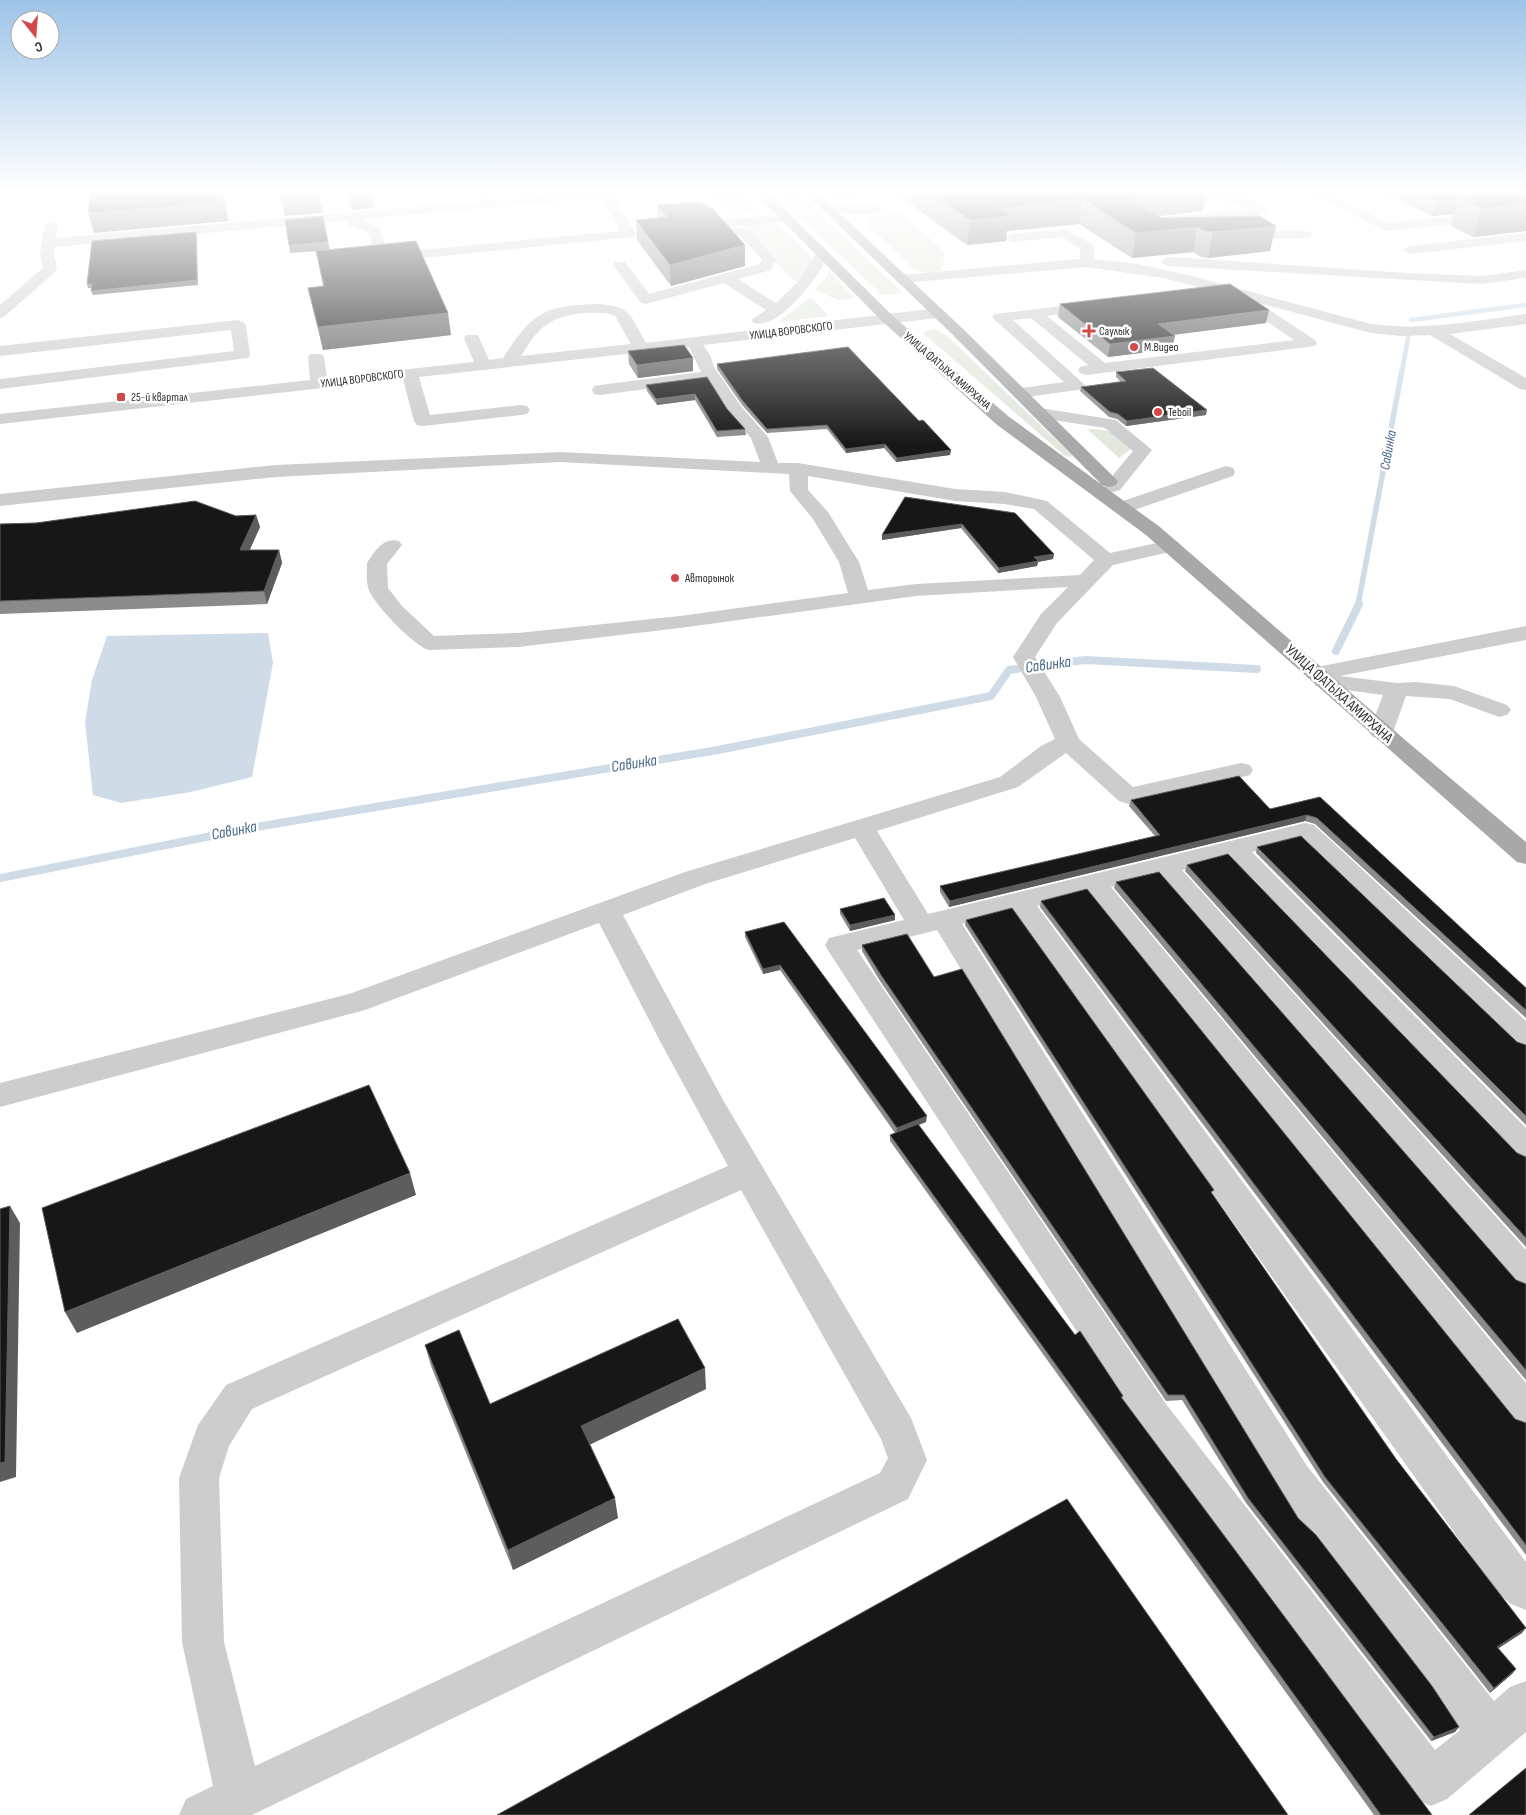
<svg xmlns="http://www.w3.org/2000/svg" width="1526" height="1815" font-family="'Sofia Sans Condensed',sans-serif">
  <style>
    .green { fill: #e2e8dd }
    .water { fill: #cfdce8 }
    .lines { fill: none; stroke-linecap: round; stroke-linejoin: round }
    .stream-far2 { stroke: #cfdce8; stroke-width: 4.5 }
    .stream-far1 { stroke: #cfdce8; stroke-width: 5.5 }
    .stream { stroke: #cfdce8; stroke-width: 8 }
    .minor-tunnel { stroke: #d6d6d6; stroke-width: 14; stroke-dasharray: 14 7; stroke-linecap: butt }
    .minor { fill: #cdcdcd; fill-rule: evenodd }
    .major { fill: #a8a8a8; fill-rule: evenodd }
    .wall { fill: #8b8b8b }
    .shaded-wall { fill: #5d5d5d }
    .building { fill: #171717; stroke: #5d5d5d }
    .poi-dot { fill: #d14a49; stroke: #fff; stroke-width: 2 }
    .labels { text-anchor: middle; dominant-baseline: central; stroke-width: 5; stroke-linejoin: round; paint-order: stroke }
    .far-street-label { font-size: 12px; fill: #303030; stroke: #fff }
    .far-poi-label { font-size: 12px; fill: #303030; stroke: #fff; text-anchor: start }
    .far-water-label { font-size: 14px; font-style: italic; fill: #476a89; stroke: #fff }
    .street-label { font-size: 15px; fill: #303030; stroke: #fff }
    .water-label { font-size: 16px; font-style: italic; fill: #476a89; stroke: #fff }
  </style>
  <rect width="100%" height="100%" fill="#fff"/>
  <path class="green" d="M707 191H742L758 208 752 213 731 216Z
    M773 191H795L903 293 882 295Z
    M821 191H851L864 203 856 206 836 204Z
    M897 210 943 250 945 254 941 271 924 273 915 270 868 225C875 209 880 211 897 210Z
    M768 222 779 225 811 257V268L798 283 788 275 742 224Z
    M829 271 855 298 838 300 814 290 825 279Z
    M811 297 829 316 778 322Z
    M934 329 946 335 1072 455 1071 457 1065 456 924 334V332Z
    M1087 429C1108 430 1120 430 1131 449L1119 458Z"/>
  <path class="water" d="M268 633 273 663 252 777 191 792 121 803 93 795 85 722 92 680 107 636Z"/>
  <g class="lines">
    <path class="stream-far2" d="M1411 320 1526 305
      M1402 371 1409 333"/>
    <path class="stream-far1" d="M1358 605 1402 370"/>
    <path class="stream" d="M1336 651 1359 604
      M0 878 262 826 718 750 991 696 1009 670 1085 660 1257 669"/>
    <path class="minor-tunnel" d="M481 192 486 199"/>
    <path class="minor" d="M597 191H641L639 194 613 197 636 234 634 237 382 262 375 258 369 233 350 226 347 220 55 247 54 254 57 269 55 272 5 316 0 318V305L43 268 40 254 44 225 51 221 58 225 56 238ZM601 198 620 231 388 253 380 228 360 219Z
      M1308 191H1323L1388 223 1526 208V216L1386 231 1310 194Z
      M1193 192C1216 191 1251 192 1268 211L1261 215 1163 225 1158 224 1156 221 1158 218 1163 217 1247 209C1237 204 1227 201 1217 200 1205 199 1169 205 1163 198L1169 194Z
      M825 202 854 206 877 204 883 208C874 219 834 212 820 209L819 206Z
      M786 214 793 218 791 221 720 228 713 224 720 220Z
      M743 228 748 229 776 260 771 270 738 279 776 303 800 280 817 251H827L829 254C820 275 780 330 754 323L751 320 766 310 724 283 646 304 641 303 613 265 615 262H625L649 294 760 264 762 260 740 236 726 237 719 233 726 229Z
      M1065 229 1092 244 1094 247V259L1138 264 1188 275 1371 324C1423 331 1474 321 1526 314V324L1450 334 1526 378V390L1520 389 1430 335 1401 336 1371 333 1259 303 1315 340 1317 343 1315 346 1086 375 1080 373 1078 370 1080 367 1088 365 1031 318 1013 320 1085 385 1083 389 1077 390 1020 398 1014 397 1012 393 1014 389 1064 382 995 320 992 317 995 314 1096 302 1101 303 1103 306 1101 309 1096 310 1047 316 1105 363 1294 340 1246 307 1244 304 1250 300 1163 278 1087 267 902 283 897 282 895 279 897 276 902 275 1080 259V249L1062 237 1012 242 1005 238 1012 234Z
      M1305 231 1310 232 1312 235 1310 238 1236 240 1229 236 1236 232Z
      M1526 233V241L1410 254 1403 250 1410 246Z
      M1173 257 1406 273 1482 276 1526 270V278L1482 284 1168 266 1161 262 1163 259Z
      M595 304C631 305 630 315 646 343L938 308 943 310 946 313 943 316 938 318 703 345 710 355 714 367 741 406 768 437 778 463H798L955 489 1005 492 1047 501 1110 553 1171 540 1178 542 1181 546 1178 550 1113 565 1057 623 1035 657 1060 697 1079 739 1133 787 1241 763 1250 765 1253 770 1250 775 1128 804 1119 801 1066 753 1018 787 877 831 928 914 1305 823 1314 825 1526 1021V1050L1515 1047 1300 840 1252 852 1526 1128V1162L1515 1158 1227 858 1182 870 1526 1250V1289L1514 1285 1158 876 1111 887 1526 1383V1429L1513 1423 1087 893 1037 906 1526 1562V1610L1511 1604 1496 1591 1012 912 962 924 1307 1466 1494 1701 1510 1687 1526 1681V1732L1447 1799 1431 1806 1415 1799 1140 1428 829 952 825 945 829 938 904 920 855 838 705 884 623 915 723 1100 911 1418 927 1460 908 1499 252 1815H179L186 1799 213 1786 182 1642 179 1478 198 1425 226 1385 728 1166 661 1043 599 923 365 1010 0 1107V1083L349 994 685 872 1000 777 1041 746 1055 739 1036 697 1013 657 1041 614 1068 587 916 596 680 628 518 647 429 650C414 646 371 602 368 587 366 579 367 570 367 563 375 551 383 537 399 541L402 545 387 564 388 588 402 606 434 636 518 633 680 616 848 593 839 562 813 519 790 491 789 474 560 462 276 477 0 506V494L276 465 560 452 760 462 751 438 729 414 708 381 600 395 594 394 592 390 594 386 600 385 701 372 689 347 419 377 430 415 521 405 527 406 530 410 527 414 521 415 423 426 417 425 414 421 403 379 0 424V414L310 380 308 357 310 354H322L324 357 327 378 474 362 464 338 466 335H478L489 360 503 358C532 314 541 306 595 304ZM584 313H606L615 316 631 344 521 356C539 327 548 317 584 313ZM808 476 955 501 1005 504 1034 509 1094 560 1080 575 916 584 868 590 859 562 828 512 808 490ZM937 930 1279 1492 1460 1730 1435 1750 1166 1404 857 950ZM741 1190 881 1439 888 1458 880 1473 255 1766 224 1642 219 1478 229 1446 252 1409Z
      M238 320 243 322 246 325 250 355 248 358 0 389V379L234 351 231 330 0 356V346Z
      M1040 408 1116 420 1152 450 1120 490 1113 492 1106 490 1104 486 1133 451 1105 428 1034 417 1031 413 1034 409Z
      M1226 466 1233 468 1235 472 1233 476 1137 509 1130 511 1123 509 1120 505 1123 501Z
      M1526 626V640L1340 676 1397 683 1416 682 1454 686 1507 705 1511 710 1507 715 1499 717 1450 699 1406 696 1393 732 1389 737 1381 739 1373 737 1369 732 1383 695 1316 686 1313 680 1309 679 1306 674 1309 669 1317 667Z"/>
    <path class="major" d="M753 191H766L893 316 1008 416 1102 485 952 334 803 191H816L962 328 1118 481 1116 485 1109 487 1102 485 1160 527 1404 739 1526 842V864L1517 862 1146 535 996 424 883 322Z"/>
  </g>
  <path class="wall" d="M346 191H371L374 208 352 210Z
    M892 191H1207L1203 211 1159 216 1162 218 1260 216 1270 251 1208 258 1201 257 1193 252 1132 258 1079 224 1007 231 1006 241 967 245Z
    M1380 191H1463L1462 192 1495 194 1526 191V231L1473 237 1451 226 1454 214 1432 216Z
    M657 205 745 245V266L671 286 637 240 636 220 658 218Z
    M330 249 451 335 323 350 313 309 308 288 323 286 316 251 290 253Z
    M1060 304 1266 323 1172 335V349L1108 357 1058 317Z
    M628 351 693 358V371L638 378 629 364Z
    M717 364 919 421 951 450 950 455 896 462 884 448 846 453 827 429 767 433 742 405 717 369Z
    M1116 372 1206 415 1126 426 1117 419 1109 417 1080 391 1081 387 1121 382 1116 377Z
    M707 377 727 409 745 429 746 435 717 437 695 400 657 405 647 391 646 385Z
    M905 497 1054 554 1053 559 1038 562 1037 566 998 573 961 528 882 540V535Z
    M256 515 260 527 249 550H279L282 563 267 604 0 614V524Z
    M1320 797 1526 988V1018L1315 824 1305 821 949 907 940 892V886L1155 836 1129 806 1131 800 1270 809Z
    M1257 847 1517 1042 1526 1045V1125L1256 853Z
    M1187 865 1517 1153 1526 1157V1247L1185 871Z
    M1116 882 1516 1280 1526 1284V1380L1114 888Z
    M1041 901 1515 1419 1526 1423V1555L1040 907Z
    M840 909 895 915V920L850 931 840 914Z
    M966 920 1212 1194 1396 1459 1522 1633 1498 1648 1516 1669 1512 1674 1490 1693 1323 1482 965 925Z
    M784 922 926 1122 918 1125 1075 1335 1123 1396 1122 1398 1432 1815H1374L890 1141V1135L895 1133 780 970 763 974 745 937V932Z
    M862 945 934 977 1298 1518 1459 1727 1455 1732 1431 1741 1246 1503 1182 1400 1166 1401 880 981 862 951Z
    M425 1345 490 1404 706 1389 590 1444 618 1518 513 1570 431 1366Z"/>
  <path class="shaded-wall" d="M224 191 228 221 94 233 88 213Z
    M280 191H318L323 213 285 216Z
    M349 191H371L374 208 352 210Z
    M1104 191H1207L1203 211 1133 219Z
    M1448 191H1463L1462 194 1446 195Z
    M1083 199 1079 224 1007 231 1006 241 967 245 970 220 998 208Z
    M1459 200 1454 214 1432 216 1436 202Z
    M1526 203V231L1473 237 1482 208Z
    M1276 226 1270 251 1208 258 1213 232Z
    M1197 227 1193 252 1132 258 1136 233Z
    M196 232 197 236 198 285 93 295 91 291Z
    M328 242 330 250 290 253 289 245Z
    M745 245V266L671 286 670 265Z
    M87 284H92L93 288H88Z
    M1269 310 1266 323 1156 337 1158 324Z
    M448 313 451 335 323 350 318 327Z
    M1175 336 1172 349 1108 357 1110 344Z
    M693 358V371L638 378 637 365Z
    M695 394V400L657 405 656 399Z
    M1207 410 1206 415 1126 426 1127 421Z
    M885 444 884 448 846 453V449Z
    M951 450 950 455 896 462 897 458Z
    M256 515 260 527 244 563 240 550Z
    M962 524 961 528 882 540V535Z
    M279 550 282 563 267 604 264 591Z
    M1054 554 1053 559 1038 562 1037 566 998 573 999 568 1034 557Z
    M1307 815 1305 821 949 907 950 901Z
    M895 915V920L850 931V925Z
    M780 965V970L763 974V969Z
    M927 1116 926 1122 896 1134 897 1128Z
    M410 1173 416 1195 77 1333 65 1312Z
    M10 1206 20 1223 16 1477 0 1482V1463Z
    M705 1368 706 1389 585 1447 581 1426Z
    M615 1498 618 1518 513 1570 508 1550Z
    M1526 1628 1522 1633 1493 1652 1497 1647Z
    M1516 1669 1512 1674 1490 1693 1494 1688Z
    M1459 1727 1455 1732 1431 1741 1434 1737Z"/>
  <path class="building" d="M91 191H222L223 202 88 213Z
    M928 191H1174L1137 195 1133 200 1136 204 1162 218 1260 216 1276 226 1213 232 1205 231 1197 227 1136 233 1083 199 998 208 1009 216 970 220Z
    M1411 191H1442L1447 193 1488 191 1495 194 1459 197V200L1436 202Z
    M1523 191H1526V203L1482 208 1459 197Z
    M700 202 713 209 745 245 670 265 636 220 667 217 657 205Z
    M323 216 328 242 289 245 285 220Z
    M196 232 197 280 91 291 92 284H87L92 241Z
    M416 241 448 313 318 327 308 288 324 286 316 251Z
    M1230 284 1269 310 1158 324 1175 336 1110 344 1060 304Z
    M684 345 693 358 637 365 628 351Z
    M848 347 919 421 923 420 951 450 897 458 885 444 846 449 827 425 767 429 742 400 717 364Z
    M1153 368 1207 410 1127 421 1118 414 1110 412 1081 387 1126 381 1116 372Z
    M707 377 727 409 745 429 717 431 695 394 656 399 646 385Z
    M905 497 1015 513 1054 554 1034 557 1038 561 999 568 962 524 882 535Z
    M195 501 236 516 256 515 240 550H279L264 591 0 601V524L36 523Z
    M1239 776 1270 809 1320 797 1526 988V1010L1317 818 1307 815 950 901 940 886 1160 835 1131 800Z
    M1301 836 1517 1042 1526 1045V1116L1257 847Z
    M1228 854 1517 1153 1526 1157V1238L1187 865Z
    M1159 872 1516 1280 1526 1284V1370L1116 882Z
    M1087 889 1515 1419 1526 1423V1545L1041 901Z
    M884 898 895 915 850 925 840 909Z
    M1012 908 1214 1190 1211 1192 1396 1459 1526 1628 1497 1647 1516 1669 1494 1688 1325 1477 966 920Z
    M784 922 927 1116 897 1128 780 965 763 969 745 932Z
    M907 934 934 977 962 969 1298 1518 1316 1535 1432 1686 1459 1727 1434 1737 1248 1498 1184 1395H1168L881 975 862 945Z
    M369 1085 410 1173 65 1312 42 1208Z
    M918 1124 1075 1335 1080 1331 1123 1396 1121 1397 1432 1815H1381L890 1135Z
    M10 1206 5 1462 0 1463V1209Z
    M678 1319 705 1368 581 1426 615 1498 508 1550 425 1345 459 1330 490 1404Z
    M1067 1499 1288 1815H497Z
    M1526 1768V1815H1469Z"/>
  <linearGradient id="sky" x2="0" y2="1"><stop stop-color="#9ec4e8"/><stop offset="0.43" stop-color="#fff"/><stop offset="1" stop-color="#fff" stop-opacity="0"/></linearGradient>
  <rect width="1526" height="445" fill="url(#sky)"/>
  <g class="poi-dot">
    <path d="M1086.5 323.5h5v5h5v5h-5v5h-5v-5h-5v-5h5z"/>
    <circle cx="1134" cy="347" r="5"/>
    <rect x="116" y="392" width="10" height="10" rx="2.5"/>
    <circle cx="1158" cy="412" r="5"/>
    <circle cx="675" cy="578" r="5"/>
  </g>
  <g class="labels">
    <g class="far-street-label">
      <text transform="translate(791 331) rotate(-7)">УЛИЦА ВОРОВСКОГО</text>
      <text transform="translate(947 371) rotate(41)">УЛИЦА ФАТЫХА АМИРХАНА</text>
      <text transform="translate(362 379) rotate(-7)">УЛИЦА ВОРОВСКОГО</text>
    </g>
    <g class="far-poi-label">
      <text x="1099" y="331">Саулык</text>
      <text x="1144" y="347">М.Видео</text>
      <text x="131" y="397">25-й квартал</text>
      <text x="1168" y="412">Teboil</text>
      <text x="685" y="578">Авторынок</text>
    </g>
    <g class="far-water-label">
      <text transform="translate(1388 450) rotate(-80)">Савинка</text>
    </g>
    <g class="street-label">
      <text transform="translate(1339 694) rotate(42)">УЛИЦА ФАТЫХА АМИРХАНА</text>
    </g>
    <g class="water-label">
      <text transform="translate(1048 665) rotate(-8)">Савинка</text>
      <text transform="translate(634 764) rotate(-9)">Савинка</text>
      <text transform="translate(234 831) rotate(-11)">Савинка</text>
    </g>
  </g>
  <g transform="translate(35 35) rotate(163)"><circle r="24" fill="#ffffff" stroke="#acacac"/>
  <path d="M0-4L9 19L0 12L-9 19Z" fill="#d14a49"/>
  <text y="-8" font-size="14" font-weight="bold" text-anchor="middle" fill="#303030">С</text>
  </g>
</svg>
